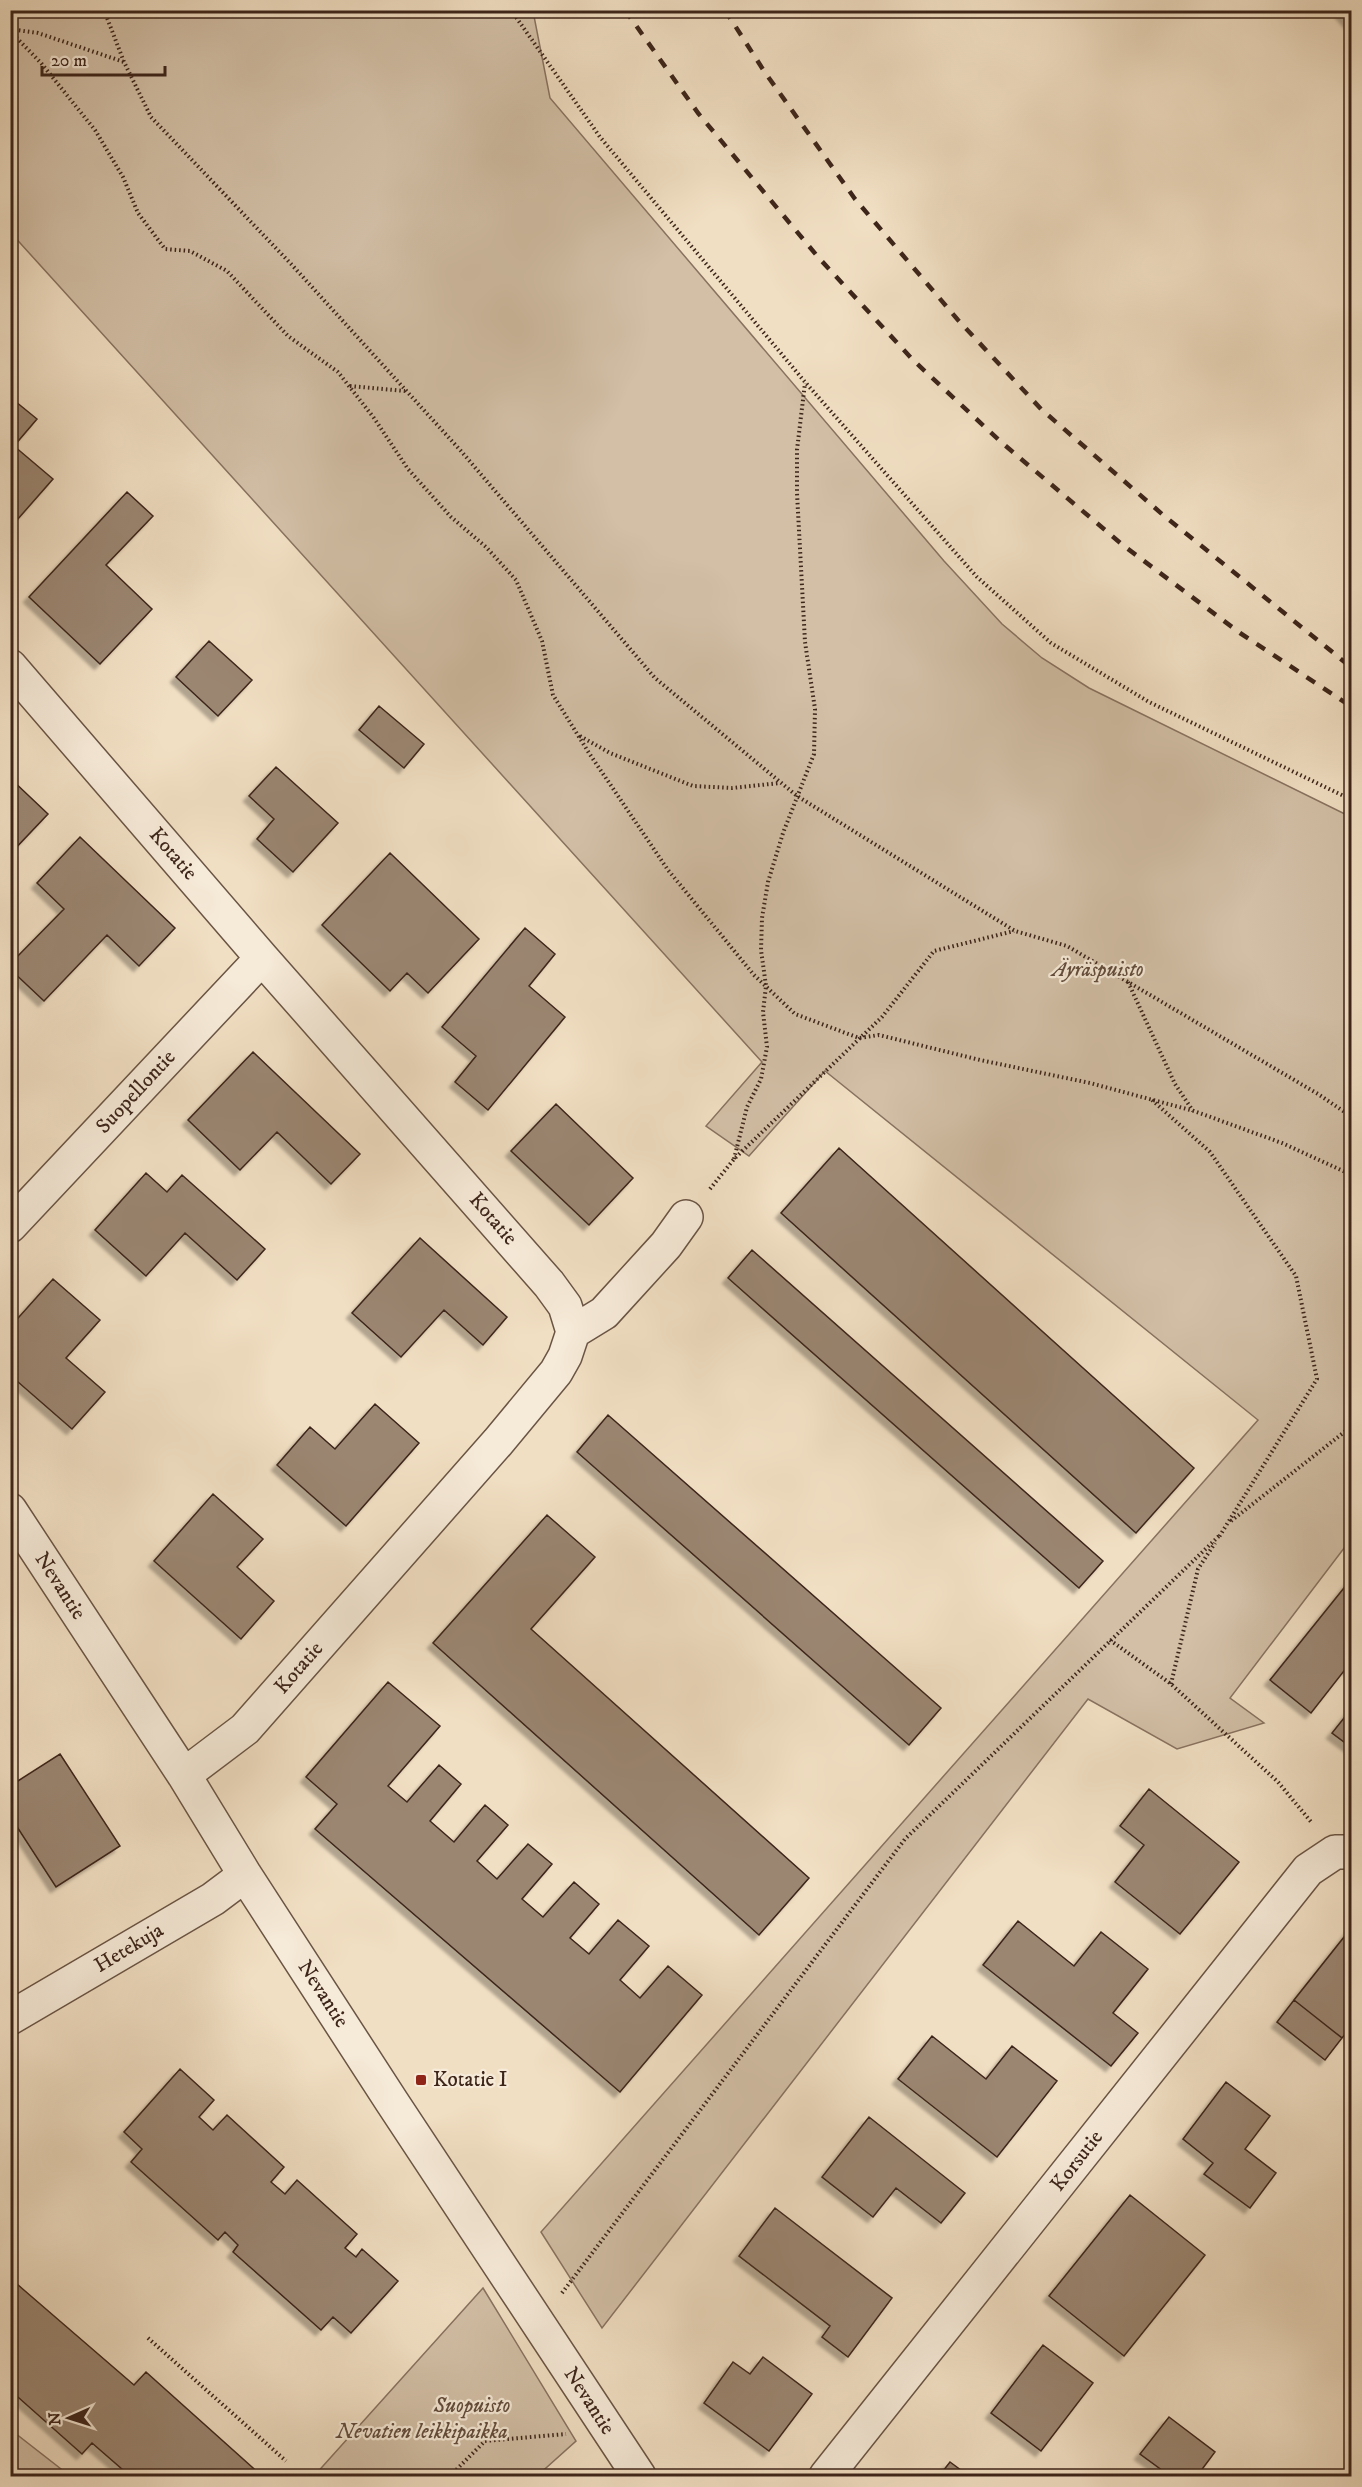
<svg xmlns="http://www.w3.org/2000/svg" width="1362" height="2487" font-family="'IM FELL DW Pica',serif">
  <style>
    .green { fill: #d2bfa6; stroke: #887260; stroke-width: 1.5 }
    .building { fill: #9b8672; stroke: #3d251a; stroke-width: 1.5; filter: url(#shadow) }
    .lines { fill: none; stroke-linecap: round; stroke-linejoin: round }
    .minor-casing { stroke: #6a5444; stroke-width: 36 }
    .path { stroke: #3d251a; stroke-width: 4; stroke-dasharray: 1.5 3; stroke-linecap: butt }
    .minor { stroke: #f6ead8; stroke-width: 33 }
    .rail { stroke: #3d251a; stroke-width: 4.5; stroke-dasharray: 10 10; stroke-linecap: butt }
    .poi-dot { fill: #8f2418; stroke: #f6ead8; stroke-width: 2 }
    .labels { text-anchor: middle; dominant-baseline: central; stroke-width: 4.5; stroke-linejoin: round; paint-order: stroke }
    .street-label { font-size: 21px; fill: #3d251a; stroke: #f6ead8 }
    .park-label { font-size: 21px; font-style: italic; fill: #624c3d; stroke: #f6ead8 }
    .poi-label { font-size: 21px; fill: #3d251a; stroke: #f6ead8; text-anchor: start }
  </style>
  <defs>
    <filter id="shadow"><feDropShadow dx="-5.5" dy="5.5" stdDeviation="1.5" flood-color="#0004"/></filter>
  </defs>
  <rect width="100%" height="100%" fill="#f1dfc3"/>
  <filter id="stains"><feTurbulence type="fractalNoise" baseFrequency=".00333" numOctaves="4"/><feColorMatrix values="0 0 0 0 .2 0 0 0 0 .09 0 0 0 0 .02 0 0 0 .5 -.17"/></filter>
  <radialGradient id="worn" r=".72"><stop offset=".6" stop-color="#630" stop-opacity="0"/><stop offset="1" stop-color="#630" stop-opacity=".3"/></radialGradient>
  <path class="green" d="M11 10 533 11 550 98 944 561 1002 624 1042 658 1089 688 1351 817V1539L1230 1698 1264 1723 1177 1749 1088 1699 602 2328 541 2232 1258 1420 825 1071 749 1156 706 1126 762 1062 11 233Z
    M483 2288 576 2441 537 2476H314Z
    M10 2430H11L70 2476H11Z"/>
  <path class="building" d="M1339 10H1352V25Z
    M10 397 37 419 14 446 53 479 10 528Z
    M127 492 153 516 106 565 152 609 100 664 29 597Z
    M209 641 252 680 218 716 176 677Z
    M379 706 424 744 404 768 359 730Z
    M276 767 338 823 293 872 257 839 274 819 249 796Z
    M10 778 48 814 10 854Z
    M80 837 175 928 139 966 107 935 44 1001 10 969V964L64 909 37 883Z
    M390 853 479 939 428 993 407 973 390 991 322 925Z
    M525 928 555 954 529 986 565 1017 488 1110 455 1082 476 1056 442 1027Z
    M253 1052 360 1154 331 1184 277 1132 240 1170 188 1120Z
    M556 1104 633 1178 589 1225 511 1151Z
    M839 1148 1194 1468 1136 1533 781 1213Z
    M146 1173 167 1192 182 1175 265 1249 237 1280 185 1233 146 1276 95 1230Z
    M420 1238 507 1317 483 1345 444 1310 401 1357 352 1313Z
    M752 1250 1103 1561 1079 1588 728 1278Z
    M53 1279 100 1320 66 1358 105 1392 72 1429 10 1375V1327Z
    M375 1404 419 1443 346 1526 277 1465 310 1427 335 1449Z
    M608 1415 941 1708 909 1745 577 1452Z
    M213 1494 263 1539 237 1567 274 1601 241 1639 154 1561Z
    M547 1515 595 1557 531 1629 809 1878 759 1935 433 1643Z
    M1352 1578V1671L1347 1667 1311 1713 1270 1680Z
    M388 1682 440 1726 388 1786 407 1802 439 1765 461 1784 430 1821 454 1842 485 1805 508 1825 477 1861 497 1879 528 1844 552 1864 522 1899 543 1917 574 1882 599 1904 570 1938 589 1954 618 1920 649 1946 620 1980 640 1998 668 1966 702 1995 620 2092 315 1829 337 1804 306 1777Z
    M1352 1708V1748L1332 1733Z
    M60 1754 120 1846 56 1887 10 1816V1786Z
    M1149 1789 1239 1862 1180 1934 1115 1882 1144 1845 1120 1826Z
    M1018 1921 1074 1966 1101 1932 1148 1969 1113 2013 1138 2033 1111 2066 983 1965Z
    M1352 1927V2026L1342 2038 1294 2000Z
    M1294 2000 1342 2038 1325 2060 1277 2022Z
    M932 2036 986 2079 1012 2046 1057 2081 997 2157 898 2079Z
    M180 2069 214 2100 199 2117 213 2130 227 2115 284 2167 271 2182 285 2194 297 2180 357 2234 345 2248 356 2257 362 2249 398 2281 351 2333 333 2317 321 2330 233 2252 238 2245 225 2232 218 2240 131 2162 142 2149 124 2132Z
    M1226 2082 1270 2116 1245 2149 1276 2173 1250 2208 1204 2174 1213 2163 1183 2139Z
    M869 2117 965 2193 941 2223 896 2188 873 2217 822 2177Z
    M1130 2195 1205 2255 1124 2356 1049 2296Z
    M775 2208 892 2298 848 2357 822 2337 830 2326 739 2256Z
    M10 2278 134 2385 146 2372 262 2476H130L92 2443 82 2454 10 2390Z
    M1043 2345 1093 2383 1041 2451 991 2413Z
    M763 2357 812 2394 769 2451 704 2403 733 2362 750 2374Z
    M1169 2417 1215 2452 1197 2476H1170L1140 2454Z
    M950 2462 969 2476H939Z"/>
  <g class="lines">
    <defs>
      <path id="minor" d="M10 666 262 958 549 1284 565 1306 573 1332 565 1356 556 1372 498 1442 245 1729 184 1775
        M10 1226 262 958
        M573 1332 604 1313 666 1245 686 1217
        M10 1510 184 1775 245 1875 392 2102 639 2476
        M10 2018 213 1899 245 1875
        M826 2476 1308 1870 1335 1852H1352"/>
    </defs>
    <use href="#minor" class="minor-casing"/>
    <path class="path" d="M104 10 124 62 151 117 292 265 461 451 655 678 797 796 1015 931 1067 946 1318 1094 1352 1117
      M511 10 600 137 805 382 977 577 1051 643 1149 702 1352 800
      M10 18 12 10
      M10 29 38 33 124 62
      M10 31 41 63 95 130 123 177 138 213 165 249 190 251 227 271 288 336 338 372 374 418 408 469 451 517 486 547 516 580 542 641 553 695 589 753 668 870 754 975 795 1014 859 1038 879 1035 980 1060 1090 1083 1194 1111 1282 1143 1352 1175
      M350 386 405 391
      M580 736 610 753 693 786 732 788 780 783
      M1128 982 1175 1084 1193 1111
      M1152 1100 1210 1152 1296 1276 1317 1379 1219 1537
      M734 1159 747 1107 761 1079 767 1047 763 1012 766 986 761 950 762 918 768 882 783 833 814 754 815 709 805 642 797 493V450L805 383
      M710 1189 734 1159 882 1017 934 951 1014 931
      M1231 1521 1352 1426
      M1110 1640 1171 1684 1278 1782 1312 1823
      M1171 1684 1198 1569 1215 1543
      M562 2293 905 1839 1219 1536
      M148 2338 286 2461
      M450 2476 485 2441 566 2434"/>
    <use href="#minor" class="minor"/>
    <path class="rail" d="M625 10 698 113 818 257 913 360 1001 442 1124 546 1240 633 1352 707
      M725 10 764 71 855 199 958 320 1041 409 1162 514 1352 668"/>
  </g>
  <rect class="poi-dot" x="415" y="2074" width="12" height="12" rx="3"/>
  <g class="labels">
    <g class="street-label">
      <text transform="translate(173 854) rotate(49)">Kotatie</text>
      <text transform="translate(136 1092) rotate(-47)">Suopellontie</text>
      <text transform="translate(493 1219) rotate(49)">Kotatie</text>
      <text transform="translate(60 1586) rotate(57)">Nevantie</text>
      <text transform="translate(299 1668) rotate(-49)">Kotatie</text>
      <text transform="translate(129 1948) rotate(-31)">Hetekuja</text>
      <text transform="translate(323 1994) rotate(57)">Nevantie</text>
      <text transform="translate(1077 2161) rotate(-52)">Korsutie</text>
      <text transform="translate(589 2401) rotate(57)">Nevantie</text>
    </g>
    <g class="park-label">
      <text x="1098" y="970">Äyräspuisto</text>
      <text x="472" y="2406">Suopuisto</text>
      <text x="422" y="2432">Nevatien leikkipaikka</text>
    </g>
    <g class="poi-label">
      <text x="433" y="2080">Kotatie I</text>
    </g>
  </g>
  <rect width="1362" height="2487" fill="none" stroke="#f1dfc3" stroke-width="36"/>
  <rect x="12" y="12" width="1338" height="2463" fill="none" stroke="#3d251a" stroke-width="3"/>
  <rect x="18" y="18" width="1326" height="2451" fill="none" stroke="#3d251a" stroke-width="1.5"/>
  <g transform="translate(69 2418) rotate(267)" stroke="#f6ead8" stroke-width="4.5" paint-order="stroke">
  <path d="M0-4.5L10 22L0 15L-10 22Z" fill="#3d251a"/>
  <text y="-9" font-size="16" font-weight="bold" text-anchor="middle" fill="#3d251a">N</text>
  </g>
  <path d="M42 66v9h123v-9" fill="none" stroke="#3d251a" stroke-width="3"/>
  <text x="51" y="66" font-size="18" fill="#3d251a" stroke="#f6ead8" stroke-width="4.5" paint-order="stroke">20 m</text>
  <rect width="100%" height="100%" filter="url(#stains)"/>
  <rect width="100%" height="100%" fill="url(#worn)"/>
</svg>
